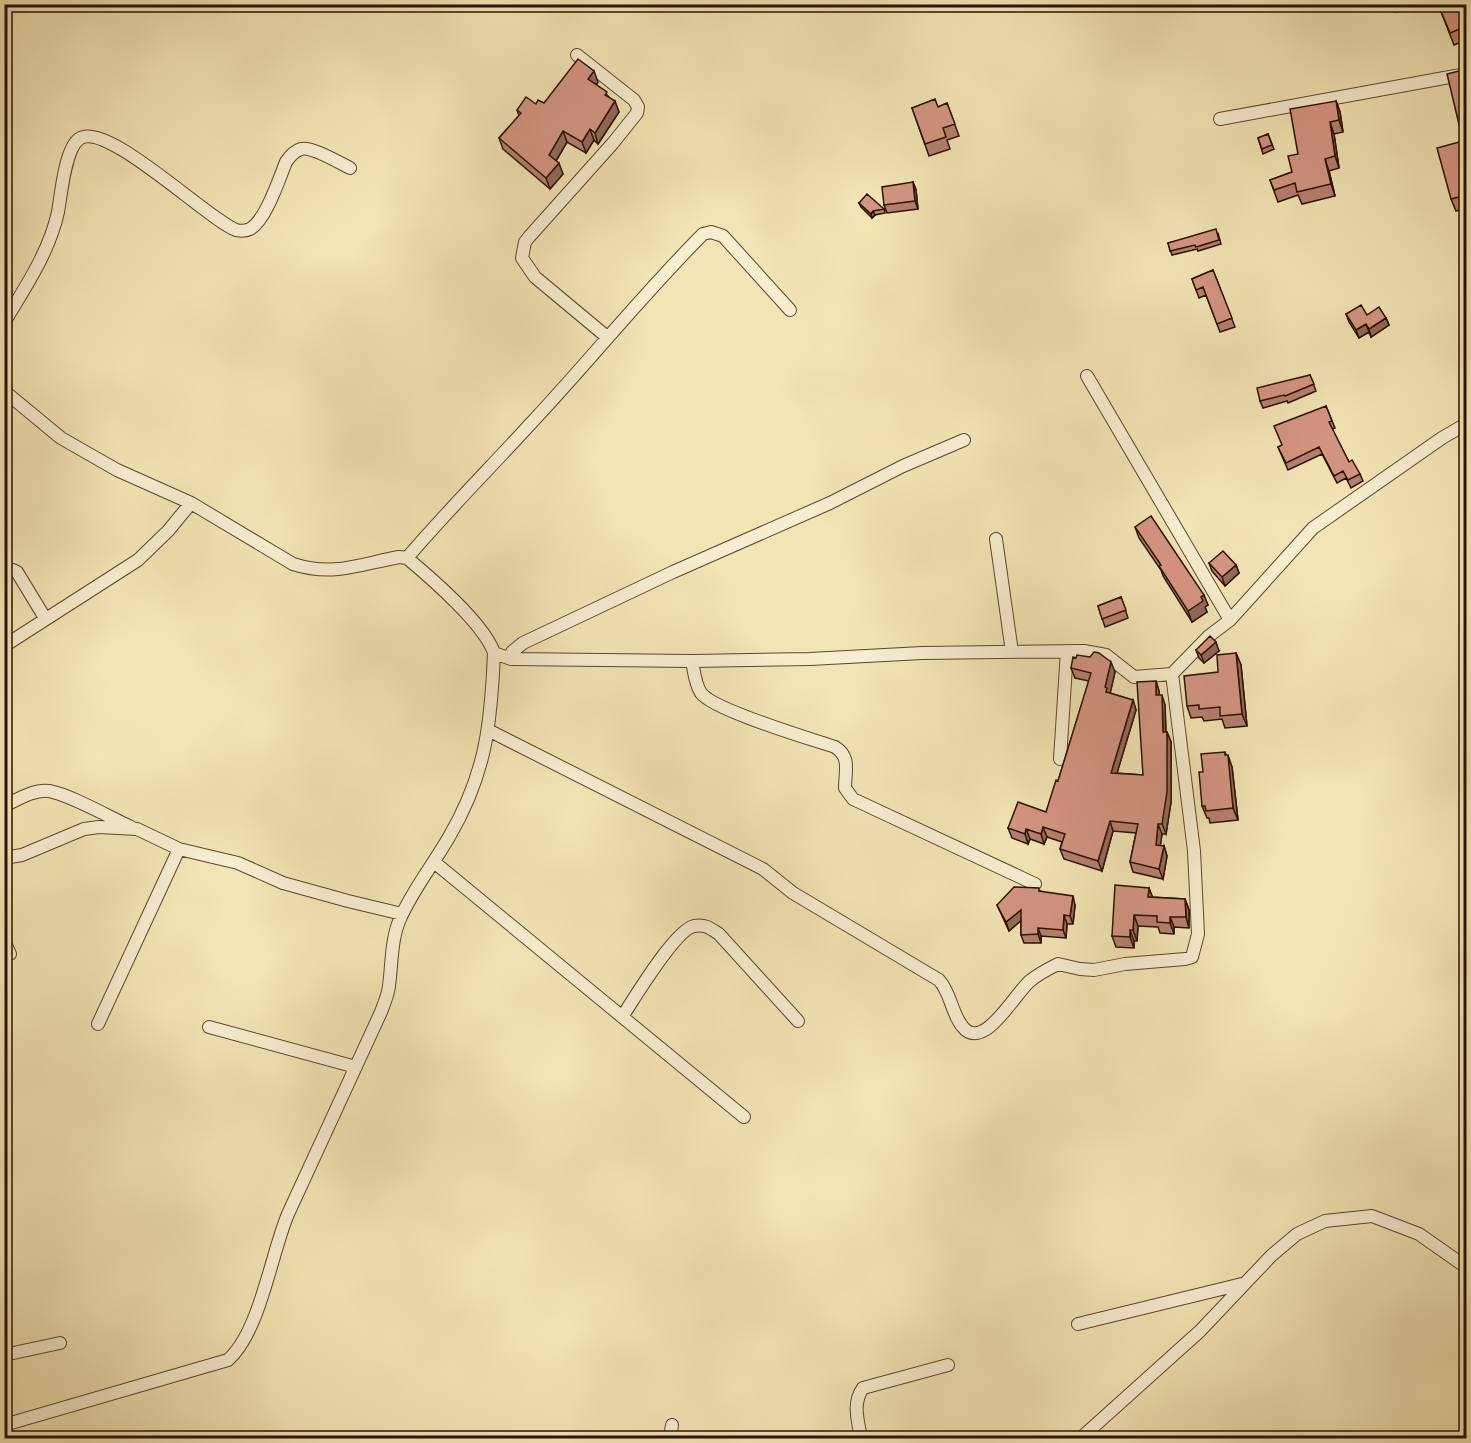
<svg xmlns="http://www.w3.org/2000/svg" width="1471" height="1443" font-family="'IM FELL Double Pica',serif">
  <style>
    .lines { fill: none; stroke-linecap: round; stroke-linejoin: round }
    .minor-casing { stroke: #5c462e; stroke-width: 14 }
    .minor { stroke: #f7edcf; stroke-width: 12 }
    .wall { fill: #b68070; stroke: #291201; stroke-width: 1.5 }
    .shaded-wall { fill: #94685b; stroke: #291201; stroke-width: 1.5 }
    .building { fill: #d49582; stroke: #291201; stroke-width: 1.5 }
  </style>
  <rect width="100%" height="100%" fill="#f3e4b5"/>
  <filter id="stains"><feTurbulence type="fractalNoise" baseFrequency=".00333" numOctaves="4"/><feColorMatrix values="0 0 0 0 .2 0 0 0 0 .09 0 0 0 0 .02 0 0 0 .5 -.17"/></filter>
  <radialGradient id="worn" r=".72"><stop offset=".6" stop-color="#630" stop-opacity="0"/><stop offset="1" stop-color="#630" stop-opacity=".3"/></radialGradient>
  <g class="lines">
    <defs>
      <path id="minor" d="M577 55 634 100 638 107 637 113 613 143 529 237 525 242 522 258 535 277 607 337
        M1220 119 1466 74
        M4 323C25 287 49 253 58 212 61 195 65 149 79 139 105 119 207 219 236 230 240 231 246 231 250 229 266 220 279 179 286 162 290 156 294 151 301 149 311 146 340 163 350 168
        M1087 376 1230 620
        M4 391 61 438 117 470 191 503 293 564C334 577 360 564 399 557L407 558C431 578 485 625 494 653L511 659 692 661 810 659 922 653 1084 651 1106 655 1134 677 1172 674 1209 636 1230 620 1313 528 1442 438 1466 424
        M996 539 1012 652
        M407 558C448 510 492 466 534 420 591 359 644 293 703 234L711 232 723 236 790 310
        M4 572 13 570 17 572 45 618
        M4 646 138 560 168 531 191 503
        M511 659 512 652 523 643 673 572 830 503 903 466 964 440
        M692 661C694 671 695 684 701 693 713 710 811 739 835 747 851 757 845 771 845 788L853 799 1035 884
        M488 730 763 869 793 893 939 980C951 993 951 1012 962 1026 983 1054 1015 993 1030 981 1038 974 1048 969 1058 964L1080 969 1094 970 1125 964 1185 959 1192 957 1198 934 1194 851 1172 674
        M1060 759 1067 651
        M4 806C17 800 34 789 49 791 71 795 109 817 131 827
        M4 858 22 855 84 829 99 827 137 829 179 849 238 863 283 883 348 901 402 914
        M434 862 744 1117
        M4 941 10 954
        M622 1017C634 999 675 930 694 926 705 924 710 928 719 934L798 1021
        M98 1024 179 849
        M209 1027 356 1067
        M1078 1324 1242 1284
        M4 1355 60 1343
        M4 1425 228 1360C260 1332 271 1254 288 1214L381 1012C384 1004 388 995 389 986 392 964 391 939 400 919 413 889 433 865 449 837 486 774 491 724 494 653
        M670 1438 672 1425
        M861 1438C858 1421 852 1403 863 1388L948 1365
        M1081 1438 1200 1331 1271 1256 1297 1234 1325 1221 1372 1216 1419 1234 1466 1267"/>
    </defs>
    <use href="#minor" class="minor-casing"/>
    <use href="#minor" class="minor"/>
  </g>
  <path class="wall" d="M1393 4H1418L1396 12Z
    M1438 4H1467V40L1454 45Z
    M1467 69V208L1456 211 1451 199 1463 141Z
    M598 82 596 84 609 97 619 112 598 144 594 140 586 153 567 142 556 161 563 174 550 189 503 149 499 138 519 116 517 110 536 104 544 103Z
    M1336 101 1340 112 1343 132 1334 134 1339 168 1329 171 1335 196 1302 204 1298 195 1278 202 1270 180 1292 172 1298 154Z
    M947 103 959 136 947 140 950 149 929 156 912 108 938 107Z
    M1268 134 1274 149 1263 154 1258 138Z
    M913 182 916 190 918 209 887 213 884 205Z
    M859 203 884 209 885 213 875 215 872 218 861 207Z
    M1218 233 1221 244 1198 251 1197 249 1172 255 1168 243Z
    M1213 270 1235 327 1220 332 1206 295 1199 298 1192 279Z
    M1346 314 1367 315 1386 318 1389 325 1371 337 1369 332 1359 338 1349 322Z
    M1310 375 1316 391 1288 403 1287 401 1263 408 1260 401Z
    M1326 406 1335 428 1332 429 1349 462 1360 474 1363 481 1351 488 1346 478 1337 483 1322 454 1288 470 1278 447 1282 445Z
    M1135 527 1208 605 1205 607 1207 612 1192 622 1163 576 1161 570 1139 538Z
    M1209 563 1236 565 1239 573 1225 586 1212 571Z
    M1121 597 1128 618 1105 627 1098 606Z
    M1196 650 1219 651 1204 663 1199 658Z
    M1236 653 1241 665 1247 726 1225 728 1222 719 1204 721 1202 717 1191 718 1187 706Z
    M1071 668 1115 672 1110 693 1133 700 1136 710 1117 773 1143 775 1156 681 1159 691V695L1165 705 1166 732H1167L1171 742V802L1166 834H1162L1160 846H1164L1167 856 1163 879 1133 872 1130 862 1136 833 1113 831 1102 871 1064 859 1060 849 1062 842 1047 837 1044 844 1030 839 1028 844 1012 838 1008 828 1046 812 1058 781 1089 681 1075 678Z
    M1226 755 1232 767 1238 820 1210 823 1209 818H1207L1202 806 1203 772Z
    M1149 888 1152 897 1185 899 1189 910V928L1174 927V934L1160 933 1158 927 1138 926 1137 941H1134V948L1116 947 1112 936Z
    M1040 891 1075 905 1073 924H1067L1066 938 1041 936V943H1024L1021 935V920L1009 931 997 905Z"/>
  <path class="shaded-wall" d="M594 71 598 82 592 90 588 79Z
    M615 101 619 112 598 144 595 133Z
    M1336 101 1340 112 1343 132 1339 120Z
    M1330 122 1334 134 1339 168 1335 156Z
    M590 129 594 140 586 153 582 142Z
    M563 131 567 142 553 166 549 155Z
    M1325 159 1329 171 1335 196 1331 184Z
    M559 163 563 174 550 189 546 178Z
    M913 182 916 190 918 209 915 201Z
    M873 211 875 215 872 218 871 214Z
    M1386 318 1389 325 1371 337 1369 329Z
    M1366 324 1369 332 1359 338 1356 330Z
    M1236 565 1239 573 1225 586 1222 577Z
    M1204 595 1208 605 1205 607 1207 612 1192 622 1188 611 1201 597Z
    M1216 642 1219 651 1204 663 1201 655Z
    M1236 653 1241 665 1247 726 1242 714Z
    M1111 662 1115 672 1110 694 1106 692 1105 687Z
    M1156 681 1159 691 1160 705 1156 695Z
    M1162 695 1165 705 1166 742 1163 732Z
    M1133 700 1136 710 1114 783 1111 773Z
    M1167 732 1171 742V802L1166 834 1162 824Z
    M1225 752 1229 763 1228 755 1232 767 1238 820 1233 808Z
    M1110 821 1113 831 1102 871 1098 861Z
    M1158 824 1162 834 1159 855 1156 845Z
    M1043 827 1047 837 1044 844 1041 834Z
    M1026 829 1030 839 1028 844 1025 834Z
    M1164 846 1167 856 1163 879 1159 869Z
    M1149 888 1153 898 1148 897Z
    M1073 896 1075 905 1073 924 1070 916Z
    M1185 899 1189 910V928L1186 917Z
    M1021 910 1024 918 1009 931 1006 922Z
    M1064 915 1067 924 1066 938 1063 930Z
    M1134 915 1138 926 1137 941 1133 930Z
    M1170 917 1174 927V934L1170 923Z
    M1038 928 1041 936V943L1038 934Z
    M1130 930 1134 941V948L1130 937Z"/>
  <path class="building" d="M1438 4H1467V26L1450 33Z
    M578 59 594 71 588 79 607 92 605 95 615 101 595 133 590 129 582 142 563 131 549 155 559 163 546 178 499 138 521 113 517 110 526 97 536 104 538 100 544 103Z
    M1467 69V195L1451 199 1437 148 1463 141 1447 74Z
    M935 99 938 107 947 103 955 124 943 128 946 137 925 144 912 108Z
    M1336 101 1339 120 1330 122 1335 156 1325 159 1331 184 1297 192 1295 183 1274 190 1270 180 1292 172 1288 156 1298 154 1290 109Z
    M1268 134 1272 145 1262 149 1258 138Z
    M913 182 915 201 884 205 882 187Z
    M867 194 884 209 873 211 871 214 859 203Z
    M1216 229 1219 240 1196 247 1195 245 1170 251 1168 243Z
    M1213 270 1232 318 1217 324 1203 287 1196 290 1192 279Z
    M1361 305 1367 315 1379 307 1386 318 1369 329 1366 324 1356 330 1346 314Z
    M1310 375 1314 384 1285 396 1284 395 1260 401 1257 388Z
    M1326 406 1332 421 1329 422 1349 462 1352 460 1360 474 1348 480 1343 471 1334 476 1319 447 1286 463 1278 447 1282 445 1274 426Z
    M1151 516 1204 595 1201 597 1203 601 1188 611 1159 566 1161 565 1135 527Z
    M1223 551 1236 565 1222 577 1209 563Z
    M1121 597 1126 610 1102 619 1098 606Z
    M1210 636 1216 642 1201 655 1196 650Z
    M1094 652 1099 653 1111 662 1105 687 1107 688 1106 692 1133 700 1111 773 1143 775 1137 682 1156 681V695H1162L1163 732H1167V792L1162 824H1158L1156 845 1164 846 1159 869 1130 862 1138 824 1110 821 1098 861 1060 849 1065 834 1043 827 1041 834 1026 829 1025 834 1008 828 1018 802 1046 812 1056 780 1058 781 1091 673 1071 668 1073 657 1076 658 1077 655 1090 657Z
    M1236 653 1242 714 1220 716V707L1199 709V705L1187 706 1184 676 1218 672 1217 655Z
    M1225 752V755H1228L1233 808 1206 811 1205 806H1202L1199 772H1203L1201 754Z
    M1115 885 1149 888 1148 897 1185 899 1186 917H1170V923L1157 922V916L1134 915 1133 930H1130V937L1112 936Z
    M1014 887 1039 888V891L1073 896 1070 916 1064 915 1063 930 1038 928V934L1021 935V910L1006 922 997 905Z"/>
  <rect width="1471" height="1443" fill="none" stroke="#f3e4b5" stroke-width="24"/>
  <rect x="6" y="6" width="1459" height="1431" fill="none" stroke="#291201" stroke-width="3"/>
  <rect x="12" y="12" width="1447" height="1419" fill="none" stroke="#291201" stroke-width="1.5"/>
  <rect width="100%" height="100%" filter="url(#stains)"/>
  <rect width="100%" height="100%" fill="url(#worn)"/>
</svg>
